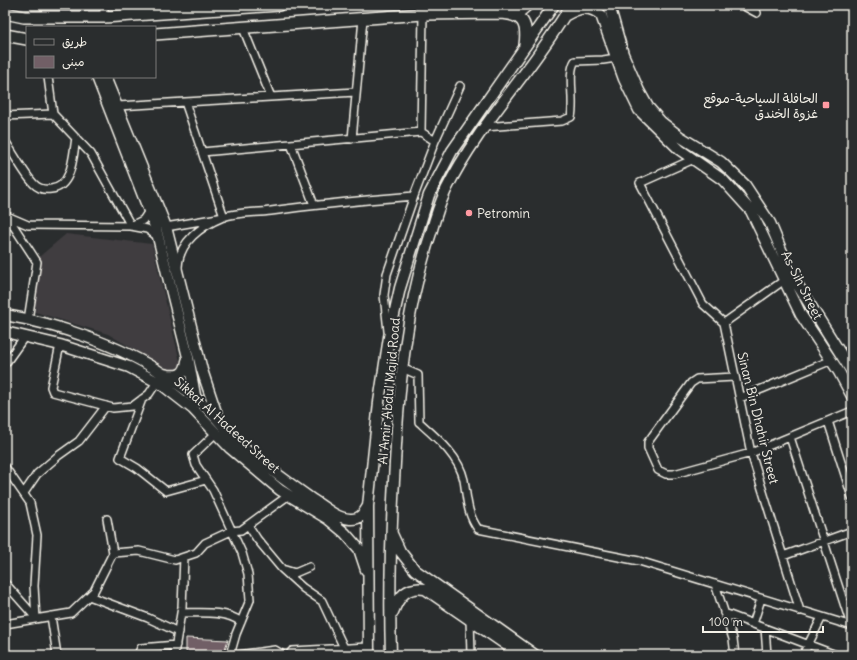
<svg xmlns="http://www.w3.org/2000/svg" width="857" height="660" font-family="Delius,'Playpen Sans Arabic',sans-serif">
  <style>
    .built { fill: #3f3c3f }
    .shadow { fill: #0007 }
    .building { fill: #715f66; stroke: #f4f1e8 }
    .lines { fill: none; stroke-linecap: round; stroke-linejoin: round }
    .street-casing { stroke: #f4f1e8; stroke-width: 10 }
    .secondary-casing { stroke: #f4f1e8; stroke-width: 13 }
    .primary-casing { stroke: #f4f1e8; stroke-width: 14 }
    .street { stroke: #2a2d2e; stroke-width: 7 }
    .secondary { stroke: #2a2d2e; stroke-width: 10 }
    .primary { stroke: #2a2d2e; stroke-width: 11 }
    .poi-dot { fill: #ff9aa2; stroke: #2a2d2e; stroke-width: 1.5 }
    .labels { text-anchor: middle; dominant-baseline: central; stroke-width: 4; stroke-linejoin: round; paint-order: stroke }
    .poi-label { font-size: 13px; fill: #f4f1e8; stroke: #2a2d2e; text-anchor: end }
    .street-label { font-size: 13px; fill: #f4f1e8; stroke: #2a2d2e }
  </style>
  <rect width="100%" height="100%" fill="#2a2d2e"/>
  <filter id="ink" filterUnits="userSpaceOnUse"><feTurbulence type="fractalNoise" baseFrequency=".025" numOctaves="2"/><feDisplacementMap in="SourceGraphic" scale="8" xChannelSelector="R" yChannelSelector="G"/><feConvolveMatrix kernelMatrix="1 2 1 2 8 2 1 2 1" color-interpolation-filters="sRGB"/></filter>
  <g filter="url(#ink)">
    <path class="built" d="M66 234 152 244 181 366 172 372 108 334 35 312 40 256Z"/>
    <path class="shadow" d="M187 639 227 641 230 644 227 655H190L187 652Z"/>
    <path class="building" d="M852 340V360L844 348Z
      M186 638 228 640 223 655 186 652Z"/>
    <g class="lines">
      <defs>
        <path id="street" d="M742 5 757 13
          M104 17V5
          M243 28 271 97
          M48 77 53 114 91 154 131 226 143 220 149 211
          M118 106 356 92
          M5 116 53 114
          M484 127 562 121 571 117C575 100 567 73 575 61L603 60 616 58
          M421 132 423 14
          M352 139 363 19
          M5 141C14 154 24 174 34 184 39 189 45 190 51 189 73 187 73 154 76 138
          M435 141 460 86
          M291 144 314 205
          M202 152 421 132 435 141 414 196
          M694 159 640 183 703 304 724 323
          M7 216 28 225 131 226 147 229 158 237
          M7 216 37 262 28 320
          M166 227 224 217 185 102
          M178 267C179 242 201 226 223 217 237 212 256 213 271 211 319 204 366 200 414 196L387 274 384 295 388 331
          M783 281 724 323 751 453 800 611
          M60 345 51 387 53 392 113 408 133 406 149 394 157 382
          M5 364 25 336
          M402 368 418 375 419 422C437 438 459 456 464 480 467 498 467 514 478 529L639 561 852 626
          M735 377 697 379 691 383 648 442V448L658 470 666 474H674L751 453 852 411
          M740 398 832 360
          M142 399 120 458 137 468 166 491 206 480
          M828 421 852 497
          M216 433 193 455 196 465 213 490 242 553 248 574 250 600 236 634 230 655
          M790 437 851 625
          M5 467 30 503 37 535 34 586 36 619
          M24 493 37 474 58 456 79 441 106 406
          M107 519 113 553
          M248 525 257 539 282 569 295 573 309 567
          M783 556 852 531
          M282 569 303 588 322 601 344 648
          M5 583 36 618
          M715 584 733 639 735 655
          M89 596 148 618 178 632
          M181 613C199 613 226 610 241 622
          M724 613 836 655
          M51 616 57 655
          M470 619 471 655
          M5 624 71 613 94 591 113 553 139 551 175 560 196 553 205 543 231 531 241 530 289 495
          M753 624 761 599
          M765 628 767 655
          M138 655 141 648 176 645
          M174 655 182 607 184 557
          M238 655 275 650 283 655
          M289 655 292 651 369 647
          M803 655 822 617"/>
        <path id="secondary" d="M609 5 623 54 639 91 648 107 661 122 679 136 721 162 745 185 770 223 792 276 852 372
          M566 15C579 8 588 5 601 15L624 79 639 110 680 150 723 180 751 211 801 315 839 372 852 396
          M97 77 156 229 188 357 196 401
          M105 77 166 227 202 370 217 415
          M5 315C54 323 122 346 163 374 174 382 187 390 197 399 215 414 228 434 245 449 267 467 290 484 313 500 324 507 336 518 350 519 360 520 364 513 368 506
          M5 332 60 345 129 367 161 384 193 409 230 448 280 490 328 519 345 533 359 549 366 570
          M164 374C177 377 185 376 187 361
          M392 534 400 551 415 570 535 655
          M393 612C399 596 407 586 425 589L521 655
          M369 655 368 506 379 402 389 337 400 288 429 195 452 151 554 5
          M391 655C389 591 391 527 395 463 399 385 406 307 431 233 435 218 440 203 446 190 479 123 534 69 571 5"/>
        <path id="primary" d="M5 13 24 17H104L279 5
          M513 14 520 11 527 5
          M155 34 423 14 500 13C523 14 528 23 525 45
          M5 35 27 39"/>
      </defs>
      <use href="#street" class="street-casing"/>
      <use href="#secondary" class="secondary-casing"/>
      <use href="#primary" class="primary-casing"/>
      <use href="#street" class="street"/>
      <use href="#secondary" class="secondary"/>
      <use href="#primary" class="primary"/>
    </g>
  </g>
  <g class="poi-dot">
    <rect x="822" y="101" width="8" height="8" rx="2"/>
    <circle cx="469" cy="213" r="4"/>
  </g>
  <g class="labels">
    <g class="poi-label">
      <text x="818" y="98">الحافلة السياحية-موقع<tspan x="818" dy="15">غزوة الخندق</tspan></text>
      <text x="477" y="213" text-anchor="start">Petromin</text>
    </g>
    <g class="street-label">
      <text transform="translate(802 285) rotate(63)">As-Sih Street</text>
      <text transform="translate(389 391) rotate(-85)">Al Amir Abdul Majid Road</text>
      <text transform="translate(758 418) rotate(76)">Sinan Bin Dhahir Street</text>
      <text transform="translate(227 425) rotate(42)">Sikkat Al Hadeed Street</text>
    </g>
  </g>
  <rect width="857" height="660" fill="none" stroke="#2a2d2e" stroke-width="20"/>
  <rect x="10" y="10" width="837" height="640" fill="none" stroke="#f4f1e8" stroke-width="1.5" filter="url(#ink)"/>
  <rect x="26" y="26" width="130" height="52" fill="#2a2d2e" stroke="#7b7b78"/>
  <rect x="34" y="39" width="20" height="6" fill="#2a2d2e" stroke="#7b7b78"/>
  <text x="62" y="46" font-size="12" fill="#f4f1e8">طريق</text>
  <rect x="34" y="56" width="20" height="12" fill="#715f66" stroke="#7b7b78"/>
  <text x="62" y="66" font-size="12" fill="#f4f1e8">مبنى</text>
  <path d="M703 626v6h120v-6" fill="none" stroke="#f4f1e8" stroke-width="2"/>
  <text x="709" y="626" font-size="12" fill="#f4f1e8" stroke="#2a2d2e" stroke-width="3" paint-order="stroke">100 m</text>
</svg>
